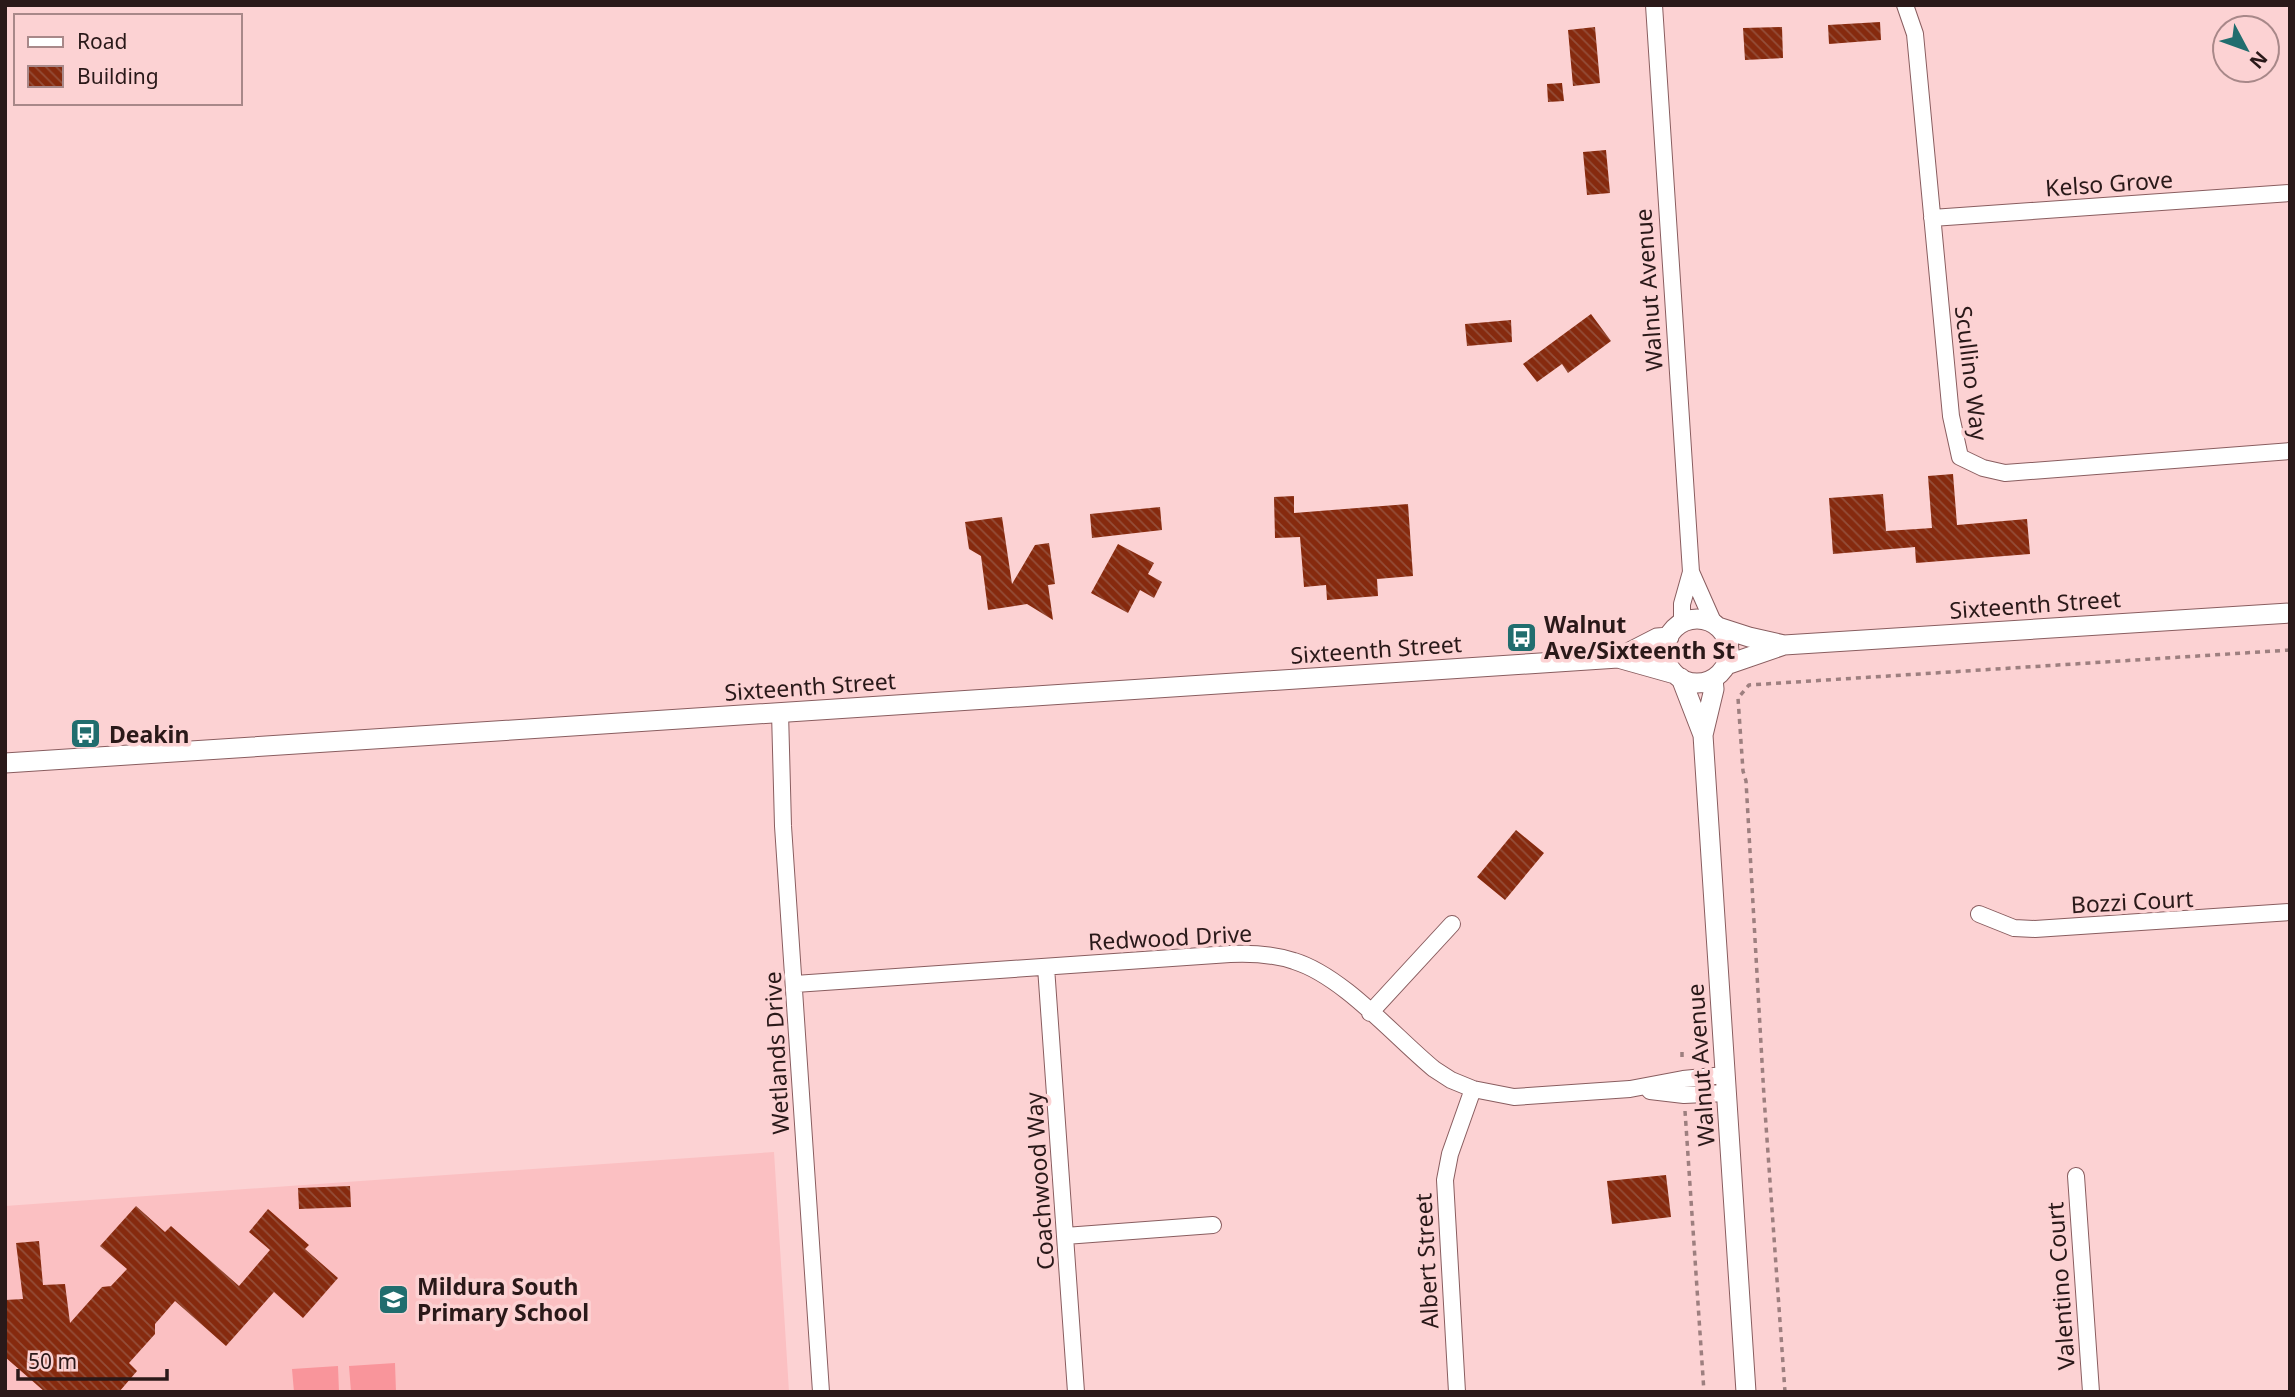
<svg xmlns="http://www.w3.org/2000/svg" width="2295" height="1397" font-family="'Noto Sans',sans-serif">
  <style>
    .built { fill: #fbc0c2 }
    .green { fill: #f9959b }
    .building { fill: url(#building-back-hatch) }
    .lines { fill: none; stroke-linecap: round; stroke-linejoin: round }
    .minor-casing { stroke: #895d5f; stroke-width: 18 }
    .tertiary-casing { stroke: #895d5f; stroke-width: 21 }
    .path { stroke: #9d7f7f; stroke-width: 3.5; stroke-dasharray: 5 5; stroke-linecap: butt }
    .minor { stroke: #fff; stroke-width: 16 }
    .tertiary { stroke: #fff; stroke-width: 19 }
    .labels { text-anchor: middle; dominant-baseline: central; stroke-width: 7; stroke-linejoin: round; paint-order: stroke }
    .street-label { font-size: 23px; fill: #2a1919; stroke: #fcd2d3 }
    .poi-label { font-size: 23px; font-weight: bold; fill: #2a1919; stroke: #fcd2d3; text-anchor: start }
  </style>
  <defs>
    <pattern id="building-back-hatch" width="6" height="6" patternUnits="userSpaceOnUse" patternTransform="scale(1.75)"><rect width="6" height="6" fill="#862a0e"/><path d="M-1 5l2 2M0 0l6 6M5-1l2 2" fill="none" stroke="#944e39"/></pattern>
  </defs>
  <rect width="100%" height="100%" fill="#fcd2d3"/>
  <path class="built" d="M774 1152 789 1392H5V1206Z"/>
  <path class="green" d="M395 1363 396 1392H351L349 1366Z
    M338 1366 339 1392H294L292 1369Z"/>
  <path class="building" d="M1880 22 1881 40 1829 44 1828 25Z
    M1595 27 1600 83 1573 86 1568 30Z
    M1782 27 1783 58 1745 60 1743 28Z
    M1562 83 1564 101 1548 102 1547 84Z
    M1606 150 1610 193 1587 195 1583 152Z
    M1591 314 1611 341 1568 373 1562 364 1537 382 1523 364Z
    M1511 320 1512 342 1467 346 1465 324Z
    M1953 474 1957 525 2027 519 2030 554 1916 563 1915 547 1833 554 1829 498 1883 494 1886 531 1932 528 1928 476Z
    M1294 496V513L1408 504 1413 576 1377 579 1378 596 1327 600 1326 585 1304 587 1300 537 1275 538 1274 497Z
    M1160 507 1162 530 1092 538 1090 514Z
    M1002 517 1012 584 1035 545 1049 543 1055 584 1048 585 1053 620 1027 604 988 610 981 556 969 549 965 522Z
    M1118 544 1154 563 1148 574 1162 582 1154 598 1140 590 1128 613 1091 593Z
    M1516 830 1544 853 1505 900 1477 877Z
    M1666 1175 1671 1217 1612 1224 1607 1181Z
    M350 1186 351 1207 299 1209 298 1188Z
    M136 1206 165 1232 171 1226 239 1286 270 1250 249 1232 268 1209 309 1245 305 1249 338 1278 303 1318 274 1292 226 1346 175 1301 155 1324V1334L129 1363 137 1371 119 1392H45L5 1357V1300L23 1299 16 1243 39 1241 43 1285 65 1284 70 1323 102 1287 111 1286 127 1269 100 1246Z"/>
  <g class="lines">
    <defs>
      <path id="minor" d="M1654 5 1691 572 1714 624
        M1905 5 1915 34 1951 416 1960 457 1983 468 2005 473 2290 451
        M1932 218 2290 193
        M1682 623V604L1691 572
        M780 712 783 826 821 1392
        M1979 914 2014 928 2035 929 2290 912
        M1046 967 1076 1392
        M795 984 1230 954C1252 953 1273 954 1294 961 1343 976 1394 1036 1434 1069L1451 1080 1473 1089 1514 1097 1630 1089 1683 1079 1725 1075
        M1370 1013 1452 924
        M1650 1091 1684 1095 1726 1093
        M2076 1176 2091 1392
        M1065 1236 1213 1225
        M1457 1392 1445 1180 1450 1154 1473 1089"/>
      <path id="tertiary" d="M1665 651a32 32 0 1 1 64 0a32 32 0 1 1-64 0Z
        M1718 627 1749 637 1784 645 2290 613
        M1618 658 1657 638 1669 637
        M1726 665 1784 645
        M1681 678 1703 735
        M1713 679 1714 689 1703 735 1746 1392
        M5 763 1618 658 1675 674"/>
    </defs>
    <use href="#minor" class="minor-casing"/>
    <use href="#tertiary" class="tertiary-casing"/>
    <path class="path" d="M1682 1052V1061
      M1685 1111 1704 1392
      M1785 1392 1764 1097 1746 781 1743 771 1738 698 1749 685 2290 650"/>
    <use href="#minor" class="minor"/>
    <use href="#tertiary" class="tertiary"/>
  </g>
  <defs>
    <symbol id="bus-square" viewBox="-11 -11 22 22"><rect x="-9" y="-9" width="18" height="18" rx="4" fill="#216d6e" stroke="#fcd2d3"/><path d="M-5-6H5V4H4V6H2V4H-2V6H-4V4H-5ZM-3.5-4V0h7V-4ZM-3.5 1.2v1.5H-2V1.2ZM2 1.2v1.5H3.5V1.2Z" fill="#fff"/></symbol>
    <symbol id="school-square" viewBox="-11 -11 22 22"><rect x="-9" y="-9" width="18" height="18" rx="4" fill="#216d6e" stroke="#fcd2d3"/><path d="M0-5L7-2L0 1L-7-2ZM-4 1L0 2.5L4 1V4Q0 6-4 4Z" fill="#fff"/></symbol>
  </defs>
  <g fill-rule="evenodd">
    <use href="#bus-square" x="1504" y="620" width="35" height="35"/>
    <use href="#bus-square" x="68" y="716" width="35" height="35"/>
    <use href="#school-square" x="376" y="1282" width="35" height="35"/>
  </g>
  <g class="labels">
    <g class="street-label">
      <text transform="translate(2109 183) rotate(-4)">Kelso Grove</text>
      <text transform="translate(1648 290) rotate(-94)">Walnut Avenue</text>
      <text transform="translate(1972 373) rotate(83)">Scullino Way</text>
      <text transform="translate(2035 604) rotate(-4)">Sixteenth Street</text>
      <text transform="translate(1376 649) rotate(-4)">Sixteenth Street</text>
      <text transform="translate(810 686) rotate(-4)">Sixteenth Street</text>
      <text transform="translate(2132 901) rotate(-3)">Bozzi Court</text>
      <text transform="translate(1170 937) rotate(-3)">Redwood Drive</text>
      <text transform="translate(776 1053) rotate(-93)">Wetlands Drive</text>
      <text transform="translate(1700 1065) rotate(-94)">Walnut Avenue</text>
      <text transform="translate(1039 1181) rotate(-94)">Coachwood Way</text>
      <text transform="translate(1426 1261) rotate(-93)">Albert Street</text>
      <text transform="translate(2060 1286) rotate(-94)">Valentino Court</text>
    </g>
    <g class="poi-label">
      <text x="1544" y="624">Walnut<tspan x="1544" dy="26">Ave/Sixteenth St</tspan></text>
      <text x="109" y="734">Deakin</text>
      <text x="417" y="1286">Mildura South<tspan x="417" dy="26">Primary School</tspan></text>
    </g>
  </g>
  <rect width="2295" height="1397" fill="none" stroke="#2a1919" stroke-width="14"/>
  <rect x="14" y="14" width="228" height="91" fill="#fcd2d3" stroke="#a88889" stroke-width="2"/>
  <rect x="28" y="37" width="35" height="10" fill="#ffffff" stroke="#a88889" stroke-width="2"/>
  <text x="77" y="49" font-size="21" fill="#2a1919">Road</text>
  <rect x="28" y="66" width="35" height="21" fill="url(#building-back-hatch)" stroke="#a88889" stroke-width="2"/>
  <text x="77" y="84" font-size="21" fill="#2a1919">Building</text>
  <g transform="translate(2246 49) rotate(131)"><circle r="33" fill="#fcd2d3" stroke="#a88889" stroke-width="2"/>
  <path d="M0-5L12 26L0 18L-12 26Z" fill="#216d6e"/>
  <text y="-10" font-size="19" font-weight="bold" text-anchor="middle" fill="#2a1919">N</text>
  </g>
  <path d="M18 1369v10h149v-10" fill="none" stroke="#2a1919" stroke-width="3.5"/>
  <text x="28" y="1369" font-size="21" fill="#2a1919" stroke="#fcd2d3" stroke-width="5" paint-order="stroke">50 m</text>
</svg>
